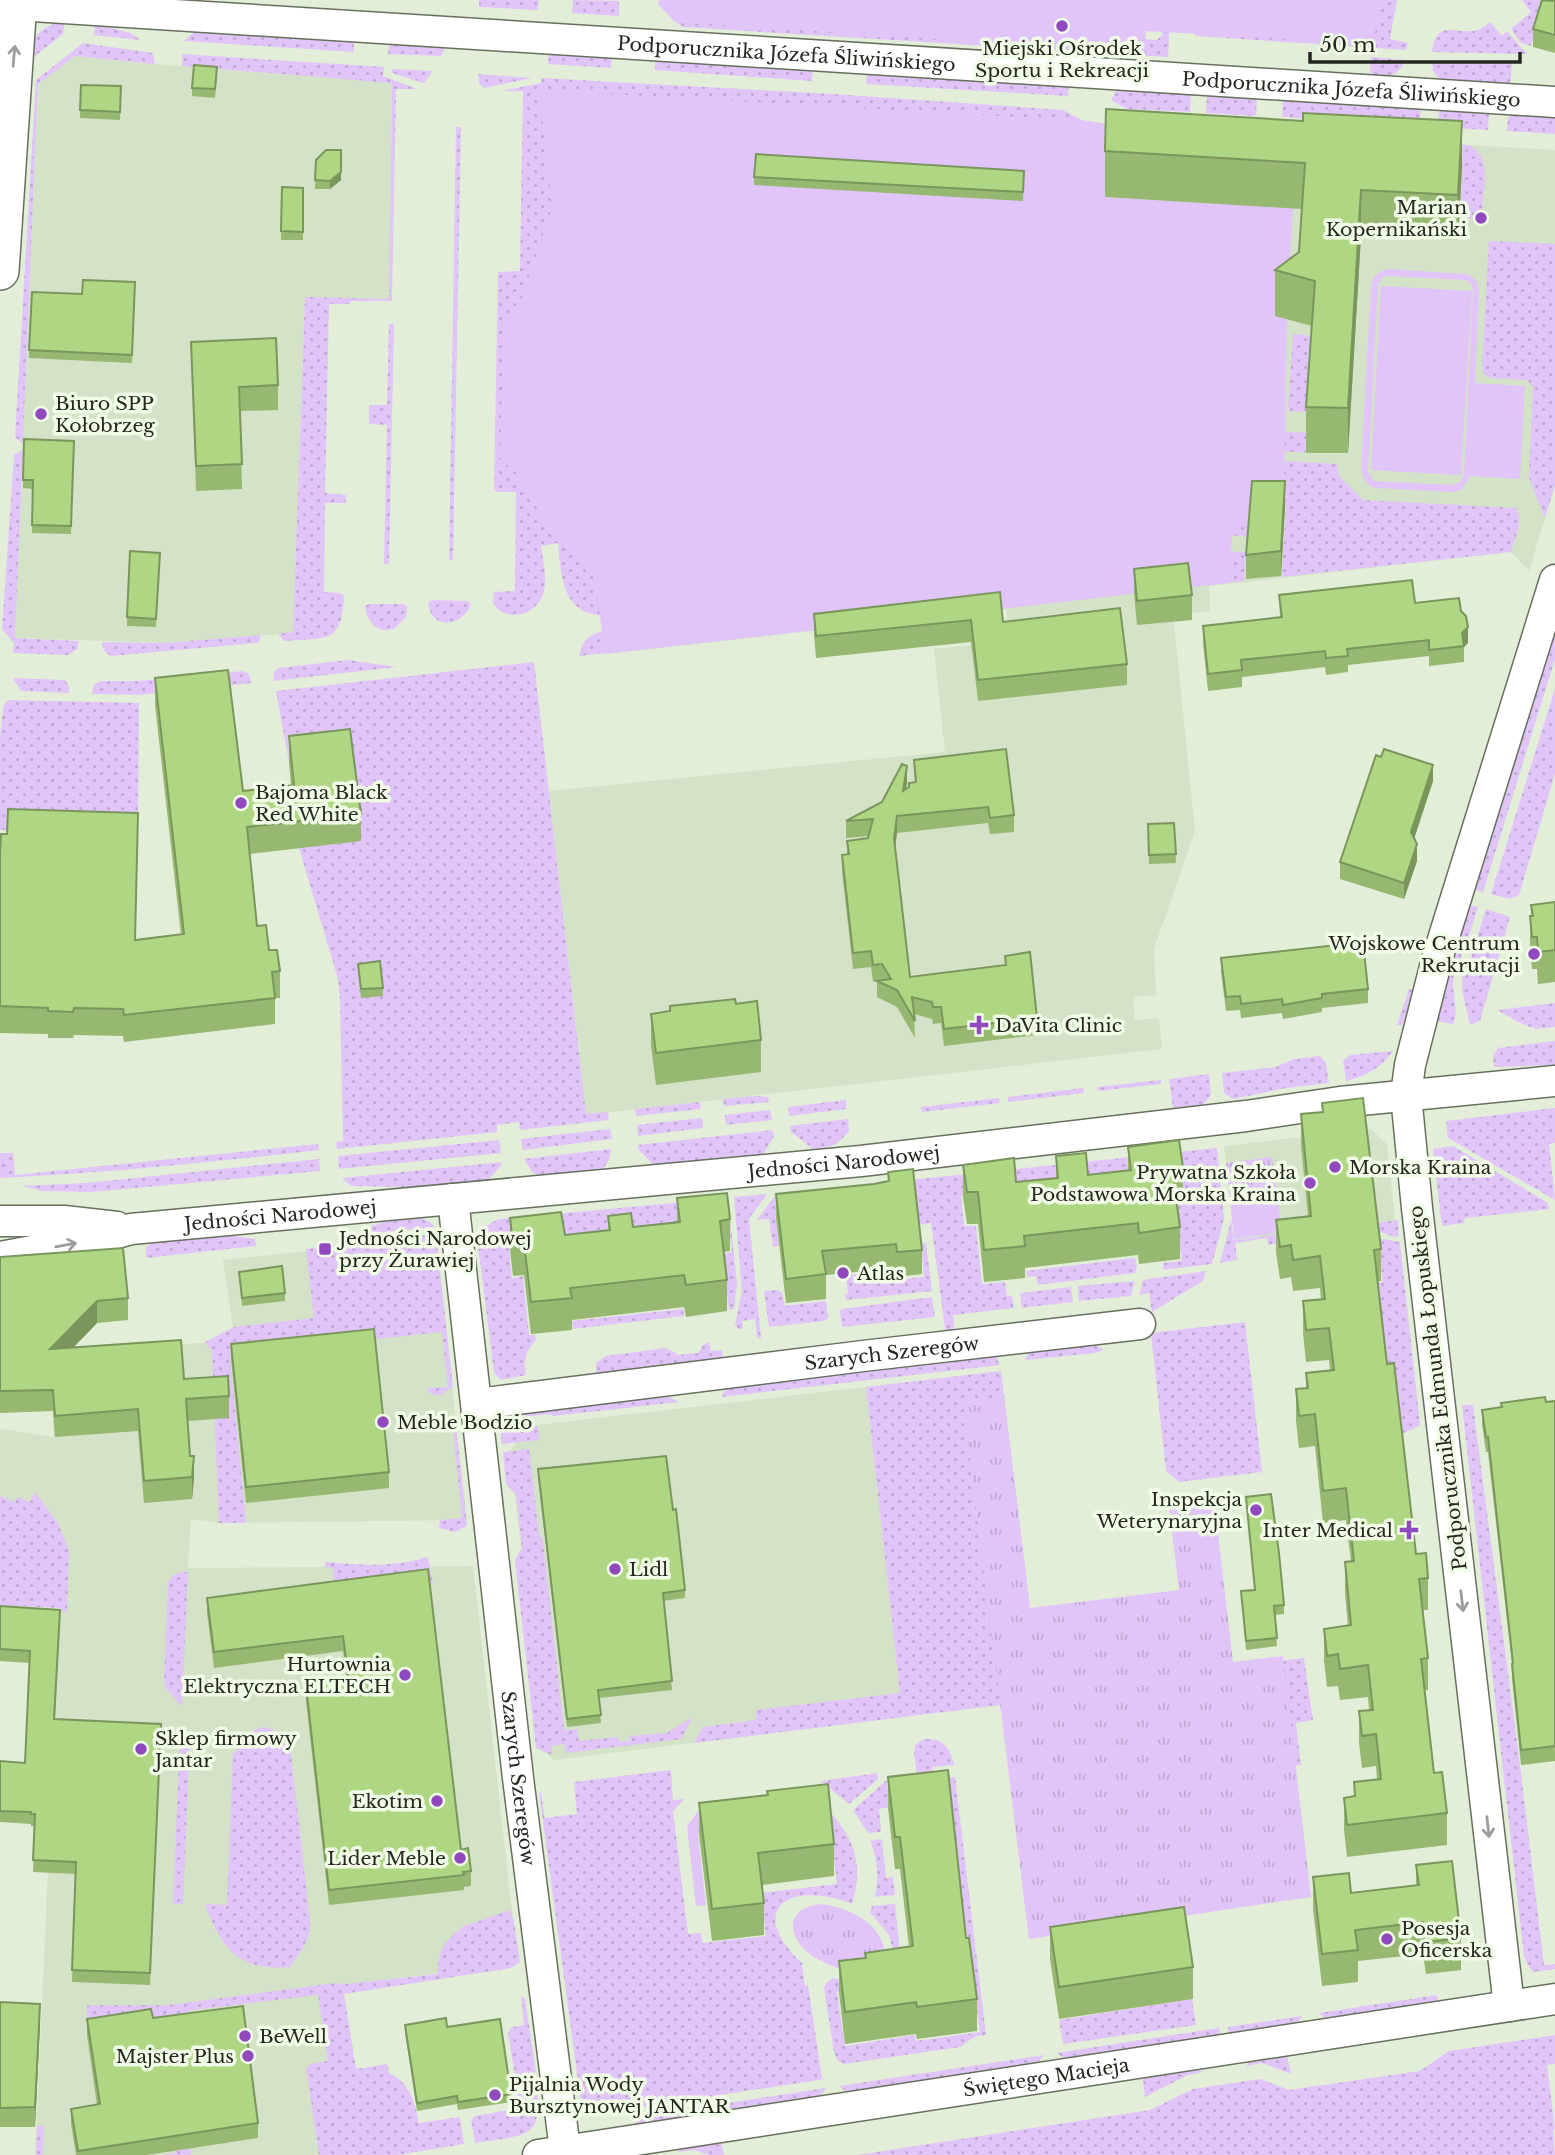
<svg xmlns="http://www.w3.org/2000/svg" width="1555" height="2155" font-family="'Libre Baskerville',serif">
  <style>
    .built { fill: #d4e2c7 }
    .grass { fill: url(#grass-dots) }
    .park { fill: url(#park-tufts) }
    .garden { fill: #e1c5f9; fill-rule: evenodd }
    .lines { fill: none; stroke-linecap: round; stroke-linejoin: round }
    .minor-casing { stroke: #66705d; stroke-width: 33 }
    .major-casing { stroke: #66705d; stroke-width: 40 }
    .minor { stroke: #fff; stroke-width: 30 }
    .major { stroke: #fff; stroke-width: 37 }
    .wall { fill: #96b871 }
    .shaded-wall { fill: #7a965c }
    .building { fill: #afd683; stroke: #7a965c; stroke-width: 2 }
    .oneway { stroke: #9c9e9b }
    .poi-dot { fill: #904abe; stroke: #f0fce6; stroke-width: 2.5 }
    .labels { text-anchor: middle; dominant-baseline: central; stroke-width: 7; stroke-linejoin: round; paint-order: stroke }
    .poi-label { font-size: 19px; fill: #242820; stroke: #f0fce6; text-anchor: start }
    .street-label { font-size: 19px; fill: #242820; stroke: #f0fce6 }
  </style>
  <defs>
    <pattern id="grass-dots" width="8" height="8" patternUnits="userSpaceOnUse" patternTransform="scale(1.75)"><rect width="8" height="8" fill="#e1c5f9"/><path d="M2 2h.1M6 6h.1" fill="none" stroke="#c1a9d5" stroke-width="1.8" stroke-linecap="round"/></pattern>
    <pattern id="park-tufts" width="24" height="20" patternUnits="userSpaceOnUse" patternTransform="scale(1.75)"><rect width="24" height="20" fill="#e1c5f9"/><path d="M3 7l-1-3M5 7V3M7 7l1-3M15 17l-1-3M17 17v-4M19 17l1-3" fill="none" stroke="#c1a9d5"/></pattern>
  </defs>
  <rect width="100%" height="100%" fill="#e3eed8"/>
  <path class="built" d="M75 56 155 64 392 82 389 299 305 298 293 633 166 643 15 638 38 84Z
    M539 90 1089 121 1107 124 1555 150V485L1529 571 1511 552 1209 586 1210 611 1191 613V620L1174 622 1195 831 1154 949 1156 995 1133 997 1135 1020 1159 1018 1162 1049 586 1115 549 791 945 752 934 649 1010 641 1006 609 605 654 595 579 521 300Z
    M1371 1129 1387 1144 1395 1220 1235 1240 1224 1146Z
    M419 1239 437 1253 467 1520 219 1523 191 1519 188 1568 473 1566 518 1964 330 1986 333 2153 318 2155H35L60 1608 0 1605V1429L54 1437 51 1383 131 1350 205 1342 233 1328 223 1260Z
    M866 1387 903 1717 554 1760 545 1752 510 1451 528 1426Z"/>
  <path class="grass" d="M479 0H539L538 10 479 7Z
    M573 0 619 1V16L572 13Z
    M1164 0H1171L1168 57 682 27 659 5 658 3 860 12 861 22 1157 40 1162 35Z
    M1362 0H1397L1390 39 1408 43 1406 50 1195 36V28Z
    M1522 0H1555V17L1541 13 1531 46 1521 43 1511 29 1531 12Z
    M65 21 63 34 34 57H28C35 33 40 27 65 21Z
    M1490 22 1502 36 1507 31 1527 54 1432 52C1437 15 1459 38 1481 29 1484 27 1487 24 1490 22Z
    M95 23 130 33 141 40 94 35Z
    M201 30 354 39V52L184 41 193 33Z
    M390 41 444 45 445 48 441 56 388 54Z
    M83 43 153 53 155 64 75 56 38 84 23 444 15 437 36 80Z
    M549 50 612 54 611 68 548 64Z
    M182 54 384 67 383 76 417 89H396L392 301H351L350 304H329L325 493 346 495V503H325L324 592 341 593 344 596C342 646 325 637 284 641L278 634 293 632 305 297 389 299 392 83 182 66Z
    M656 57 813 67 812 81 655 70Z
    M1371 57 1405 60C1399 76 1389 77 1373 76L1370 72Z
    M1432 61 1512 63 1510 87 1440 80 1433 71Z
    M392 69 433 71 424 83 392 73Z
    M867 71 1069 84 1068 96 866 84Z
    M478 74 532 78 484 88 479 83Z
    M542 78 833 94 1063 110 1084 121 1053 119 1179 549 1246 552 1244 581 579 656C584 628 609 630 633 628L631 611C621 613 608 616 598 615 561 611 561 572 558 543L541 546C543 560 547 577 544 591 539 614 507 625 493 603L494 592 515 591 516 492H497L494 490 498 272 520 271 523 91H502L541 83Z
    M1121 89 1191 93 1190 112 1127 109 1111 100 1116 91Z
    M1207 94 1257 97 1256 116 1206 113Z
    M1283 98 1421 107 1419 126 1282 117Z
    M1439 108 1489 111 1488 130 1438 127Z
    M1515 112 1555 115V134L1507 131 1508 118Z
    M456 127H461L453 560H449Z
    M1222 131 1469 145C1493 156 1483 191 1482 213H1480L1479 219 1460 218 1462 167Z
    M1489 241 1555 244V485L1545 518 1529 478 1533 387 1527 380 1491 378 1485 375 1482 370Z
    M389 324H394L389 564H384L387 425 369 424V405H387Z
    M1293 334 1313 336 1308 412 1288 411Z
    M1270 431 1307 433 1305 453 1265 449Z
    M23 450 15 638 79 641 77 649 69 655 13 653 14 643 2 629 14 455Z
    M1265 460 1337 464 1339 476 1363 500 1516 508C1524 520 1515 538 1511 552L1282 577 1286 505 1252 504 1249 537 1230 535Z
    M432 600 468 601 471 604C463 627 431 631 428 603Z
    M369 604H404L407 606 406 617 394 629C378 634 367 622 365 606Z
    M1555 624V659L1483 892 1474 889Z
    M261 635 259 641 257 643 111 656C105 653 102 649 102 642L166 643Z
    M348 660 397 667 273 681 274 672 279 668Z
    M534 662 586 1114 608 1112 609 1120 520 1130 519 1122 497 1125V1132L337 1149 336 1142 343 1141 340 999 338 979 299 848 289 762 276 691Z
    M243 671 249 674 252 683 138 695 92 694 94 685 100 681H138Z
    M13 678 65 680 69 687V693L21 691Z
    M1555 689V774L1519 895 1510 899 1491 894Z
    M8 700 139 703 138 831 0 830V738L3 707Z
    M1469 905 1478 907C1473 923 1468 939 1462 955 1460 962 1455 967 1454 975 1450 992 1460 1008 1453 1024L1435 1021 1436 1004Z
    M1486 909 1510 917 1480 1021 1470 1025 1462 990V978L1470 961Z
    M1409 989 1414 990 1402 1025H1397Z
    M1555 1003V1027L1536 1029 1520 1023 1497 1010Z
    M1555 1041V1065L1494 1067 1493 1056 1498 1048Z
    M1393 1051C1380 1068 1367 1076 1346 1081L1343 1061 1350 1055Z
    M1320 1056 1326 1063 1329 1083 1286 1088 1233 1099 1224 1093 1222 1073 1276 1067 1294 1059Z
    M1209 1074 1211 1095 1203 1105 1173 1108 1169 1079Z
    M1161 1080V1084L1098 1091 1097 1087Z
    M1083 1088 1084 1093 1008 1102V1097Z
    M756 1096 768 1097 769 1102 724 1106 723 1099Z
    M999 1098 1000 1103 922 1112 921 1107Z
    M846 1100V1109L789 1116 788 1107Z
    M700 1102 701 1109 636 1116 635 1109Z
    M1555 1108V1143L1549 1144 1555 1200 1448 1138 1446 1121Z
    M770 1110 772 1120 726 1125 725 1115Z
    M702 1118 703 1128 638 1136 637 1125Z
    M848 1119 849 1131C837 1146 832 1147 813 1149L791 1132 790 1126Z
    M610 1129 612 1139 523 1150 521 1139Z
    M773 1130 774 1136 763 1155 654 1165 639 1150 638 1145Z
    M499 1140 501 1153 339 1169 338 1156Z
    M318 1144 319 1150C213 1162 107 1173 0 1178V1153H13L15 1175Z
    M1453 1146 1548 1203 1549 1209 1465 1218 1464 1223 1442 1226 1433 1149Z
    M1217 1148 1224 1219 1212 1264 1163 1270V1263L1182 1261 1174 1202 1184 1200 1180 1170 961 1196 964 1226H976L982 1284 1005 1282 1007 1296H1012L1014 1308 953 1315 955 1335 946 1336 931 1223 918 1225 887 1204 776 1217 779 1246 773 1247 769 1219 757 1220 776 1194Z
    M611 1149 609 1160 603 1169 540 1176 532 1172 524 1159Z
    M319 1159 320 1171 92 1192 42 1191 23 1186 86 1183Z
    M502 1162 500 1167 488 1180 411 1187 351 1186 342 1178Z
    M767 1194 749 1219 761 1338H757L755 1319 742 1321 743 1329H739L735 1325 742 1291 734 1197Z
    M728 1198 737 1283 734 1309 729 1310 722 1254 732 1252 728 1223 509 1248 512 1278 523 1276 529 1335H535L536 1340C526 1350 523 1362 526 1375L501 1380 494 1373 478 1245C481 1231 486 1223 500 1219Z
    M418 1217 430 1222 435 1227 363 1234V1229L390 1220Z
    M1231 1220 1234 1240 1398 1220 1399 1236 1395 1237 1377 1231 1268 1245 1267 1238 1235 1243 1237 1260 1220 1263Z
    M221 1234 255 1239 256 1246 146 1258V1247L151 1243Z
    M428 1235 435 1239 437 1244 453 1387 438 1396 430 1393 427 1388 448 1387 442 1332 230 1355 246 1523H219L212 1351 205 1342 234 1327 314 1318 306 1249 316 1248 317 1252 332 1251 331 1245Z
    M1377 1238 1400 1242 1420 1425 1400 1435 1388 1394 1375 1283 1383 1282Z
    M926 1243 932 1291 846 1300 845 1294 848 1293 846 1275 893 1271 895 1280 924 1277 921 1244Z
    M1135 1258 1137 1267 1135 1273 1038 1285 1036 1276 1027 1277 1026 1271Z
    M1206 1271 1203 1281 1152 1312 1149 1293 1139 1295 1143 1280Z
    M1135 1281 1131 1296 1079 1301 1078 1286Z
    M1071 1287 1073 1302 1022 1308 1020 1293Z
    M779 1290V1292H782L785 1306 826 1301 828 1317 825 1321 769 1327 764 1291Z
    M932 1297 935 1317 842 1327 840 1311 842 1309Z
    M683 1309 684 1316 573 1329 572 1321Z
    M1245 1322 1262 1472 1179 1482 1166 1471 1151 1333Z
    M709 1342 711 1351 722 1350 723 1357 746 1355V1359L596 1378V1363L606 1356 665 1348 674 1352 677 1355 698 1353 703 1345Z
    M1092 1343 1104 1350 1095 1353 1025 1360 1030 1350Z
    M991 1354 996 1357 1000 1365 721 1397 726 1388Z
    M1001 1371 1030 1608 1029 1937 1001 1705 694 1743 703 1727 756 1720V1710L900 1693 866 1387Z
    M661 1396 671 1398 679 1402 554 1416 548 1414 525 1417 523 1413Z
    M1462 1405H1473L1520 1765 1544 1965 1555 1964V1969L1533 1972 1528 1965 1524 1956Z
    M441 1422 449 1423 456 1428 467 1526 455 1532 439 1528 440 1520 462 1518 453 1430 432 1431 433 1426Z
    M509 1423 524 1426H538L539 1440 502 1444C501 1435 499 1427 509 1423Z
    M529 1449 539 1534 543 1540 564 1730 577 1729 579 1741 618 1737 619 1742 630 1741 629 1736 667 1733 693 1717 681 1739 566 1753 564 1744 551 1746 552 1755 536 1748 515 1560 522 1548 516 1495 506 1484 503 1452Z
    M35 1492 58 1523 69 1551 67 1612H62L61 1608 0 1605V1496L14 1502 18 1497 30 1502Z
    M428 1557 433 1584 336 1594 333 1568 325 1567V1562C363 1565 390 1568 428 1557Z
    M181 1572H188L182 1707 166 1688 164 1682 168 1583 172 1576Z
    M1304 1658 1313 1720 1296 1723 1301 1765 1285 1767 1234 1667Z
    M262 1727 272 1729 290 1745 310 1921C311 1940 300 1953 290 1967 239 1972 221 1948 205 1904L227 1905 233 1752 236 1753C239 1738 248 1732 262 1727Z
    M180 1735H190L183 1904H173Z
    M924 1739C943 1738 950 1747 954 1765L932 1767 933 1779 955 1777 986 2035 976 2036 960 2047 844 2064 838 2061 834 2052 824 1988 826 1983 833 1978 847 1981 865 1988 837 1992 845 2046 915 2035 916 2041 980 2032 971 1969 921 1804 914 1753 915 1745Z
    M671 1770 673 1800 684 1799 673 1811 688 1934 701 1933 702 1943 766 1936 761 1893 837 1884 828 1810C855 1838 864 1866 852 1904 791 1880 743 1908 803 1964L802 1965 805 1986 808 1985 822 2078 825 2079 590 2115 583 2107 580 2095 539 1793 541 1792 545 1818 577 1814 574 1782Z
    M877 1773 878 1779 849 1804 821 1781Z
    M887 1780 890 1807 879 1809 881 1832 868 1833 853 1810Z
    M882 1839 886 1878 893 1877 895 1895 875 1897C879 1878 878 1859 870 1841Z
    M895 1904 901 1961 893 1951 889 1935 870 1912 872 1906Z
    M510 1910 514 1921 520 1962 511 1968 344 1994 356 2069 387 2064 389 2073C410 2083 415 2102 419 2123L460 2117 464 2144 397 2155H319L306 2068 311 2064 328 2061 318 1995 192 2010 181 2015 175 2030 191 2155H160L175 2153 177 2150 152 2024 87 2034V2005H169L336 1983 346 1984 438 1974C437 1949 447 1938 467 1924L468 1925Z
    M1437 1995 1438 2004 1328 2021 1319 2013Z
    M521 1996 525 1999 536 2072 515 2076 508 2033 512 2027 524 2025Z
    M1192 1999 1196 2025 1063 2044 1059 2020Z
    M1302 2016 1296 2025 1229 2035 1228 2027Z
    M1219 2028 1221 2037 1066 2060 1057 2053Z
    M1555 2035V2064L1547 2065 1555 2128 1553 2131 1555 2155H857L1150 2110 1193 2089 1260 2079 1289 2090 1420 2071 1449 2051Z
    M1283 2053 1287 2056 1291 2074 1262 2063 1246 2066 1251 2060Z
    M1044 2055 1036 2065 848 2093 839 2086Z
    M1192 2068 1204 2072 1188 2075 1145 2097 1143 2081 1145 2076Z
    M536 2079C544 2141 529 2134 475 2143L471 2119 475 2116 519 2108 515 2082Z
    M826 2088 819 2098 637 2126 635 2117Z
    M37 2126H44L43 2155H36Z
    M718 2141 722 2146 724 2155H709L694 2150 677 2152 684 2144Z"/>
  <path class="park" d="M1272 1157 1277 1193 1230 1198 1226 1163Z
    M1004 1397 1030 1608 1179 1590 1168 1499 1201 1495 1208 1500 1214 1499 1233 1662 1283 1656 1311 1897 1029 1939 963 1402Z
    M821 1904C847 1907 882 1922 885 1953L843 1970C821 1963 792 1949 793 1923 797 1909 807 1906 821 1904Z"/>
  <path class="garden" d="M658 0H1381L1373 44 1146 31 1144 52 675 22 659 5Z
    M539 90 1089 121 1107 124 1105 197 1293 208 1287 313 1284 492H1258L1232 535 1229 583 605 654 595 579 549 528 516 473 500 459 504 320 521 300 552 208Z
    M1389 269 1465 274C1474 276 1479 282 1479 292L1475 383 1525 386 1520 479 1470 476 1463 489 1454 492 1375 488C1366 485 1363 477 1361 469L1371 286C1373 276 1379 271 1389 269ZM1389 276 1464 280 1469 282 1473 288 1464 475 1461 481 1453 485 1374 481 1368 472 1378 284 1382 278Z
    M1381 286 1472 291 1461 475 1371 470Z
    M1277 1193 1282 1232 1234 1239 1230 1198Z
    M726 1799 729 1829 698 1834 706 1905 696 1906 687 1826 699 1810Z"/>
  <g class="lines">
    <defs>
      <g id="minor">
        <path id="s1" d="M0 4 1555 102"/>
        <path id="s2" d="M453 1199 518 1778 565 2150"/>
        <path d="M0 1221H64L117 1227"/>
        <path id="s3" d="M0 1257 91 1240 131 1229 861 1161 1246 1116 1340 1102 1555 1081"/>
        <path id="s4" d="M477 1404 863 1356 1140 1324"/>
        <path d="M1509 2006 1417 1208 1406 1095 1410 1065 1437 959 1555 580"/>
        <path id="s5" d="M538 2155 1555 1999"/>
      </g>
      <path id="major" d="M0 271 18 0"/>
    </defs>
    <use href="#minor" class="minor-casing"/>
    <use href="#major" class="major-casing"/>
    <use href="#minor" class="minor"/>
    <use href="#major" class="major"/>
  </g>
  <path class="wall" d="M1555 1V53L1533 47V29Z
    M217 75 215 98 192 96V88Z
    M81 85 121 86 120 120 80 118Z
    M1105 151 1462 167 1458 240 1361 236 1348 453H1306V407L1312 326 1275 316V270L1299 252 1302 209 1105 197Z
    M316 160 341 180 330 189H315Z
    M1024 171 1023 201 754 185V177Z
    M282 187 303 188V240H281Z
    M135 282 132 363 29 358V350L82 294Z
    M191 342 278 385V410L240 411 242 489 196 491Z
    M24 439 74 441 71 534 32 533 33 489 23 488Z
    M1285 505 1281 576 1246 579V555Z
    M160 561 156 627 127 626V617Z
    M1134 569 1192 595V620L1137 625 1134 594Z
    M1279 595 1415 603 1461 611 1468 643 1464 647V662L1429 666V656L1348 665V672L1326 675 1325 667 1242 677V687L1208 691 1203 643V626L1280 618Z
    M814 614 1003 622 1127 664V685L978 701 971 642 816 658 814 635Z
    M155 678 243 791 291 786 289 762V736L361 814V841L250 854 257 926 280 971V998H275V1024L124 1042 123 1036 74 1035 73 1038H48V1034L0 1033V854L136 940 181 935 155 705Z
    M914 760 1014 815V832L990 834 988 823 897 833 895 848 910 977 1005 965V956L1037 1018V1035L944 1046 941 1023 933 1024 932 1019 914 1014 915 1038 897 1007 877 997V981L873 982 871 967 853 969 842 871V855L847 854V841L868 838 869 836 846 838V821L882 802 907 783 906 789 915 782Z
    M1433 781 1414 839 1417 861 1404 899 1340 879V862Z
    M1174 823 1176 863 1149 864 1148 824Z
    M1555 902V982L1538 984 1537 969H1532L1530 948V916H1531V905Z
    M1221 958 1368 989V1003L1322 1008V1012L1283 1019 1282 1013 1241 1018 1240 1010 1226 1011 1221 972Z
    M358 964 383 988V996L361 998Z
    M670 1006 761 1040V1072L656 1085 651 1046V1014L670 1011Z
    M1322 1103 1381 1249V1281H1377L1387 1364 1416 1554 1428 1578V1610H1423L1428 1658V1690H1424L1434 1773 1447 1813V1845L1347 1857 1344 1830V1798L1354 1796V1782L1377 1779 1376 1766 1362 1768 1359 1743V1711L1369 1710 1368 1697 1340 1700 1338 1686 1327 1687 1324 1661V1629L1348 1626 1345 1594V1562H1351L1346 1520 1323 1523 1315 1446 1299 1448 1296 1421V1389L1306 1388V1373L1330 1370 1329 1360 1306 1362 1303 1333V1301L1321 1299 1320 1288 1293 1291 1291 1277 1280 1279 1276 1252V1220L1308 1216 1301 1146V1114L1322 1112Z
    M1128 1147 1183 1167V1199L1177 1200 1180 1227V1259L1139 1264 1138 1255 1025 1268V1278L984 1282 978 1224H967L963 1197V1165L1016 1182 1056 1178V1156L1088 1175 1128 1171Z
    M888 1172 922 1250V1274L897 1277 896 1268 826 1275V1299L786 1303 776 1218V1194L874 1184 888 1181Z
    M677 1198 730 1219V1251L723 1252 727 1280V1311L686 1317 684 1307 572 1320V1330L531 1334 524 1275 513 1276 510 1250V1218L565 1235 608 1230V1216L633 1227 677 1222Z
    M0 1257 128 1298V1320L97 1323 73 1348 184 1379 229 1396V1418L188 1421 190 1456 194 1478 192 1499 144 1503 138 1431 55 1437 53 1411 0 1413Z
    M239 1272 285 1293V1301L242 1306Z
    M231 1344 389 1472V1488L246 1503 231 1360Z
    M1555 1401V1761L1521 1765 1512 1679V1664L1488 1452H1486L1482 1425V1410L1501 1408V1403Z
    M538 1469 673 1510 685 1590V1598L663 1601 672 1690 599 1698 601 1723 567 1727 538 1478Z
    M1246 1497 1284 1605V1614L1275 1615 1277 1646 1246 1650 1241 1591 1255 1590Z
    M428 1569 461 1850 471 1871V1886L464 1887V1890L329 1905 306 1701V1686L347 1682 343 1651 214 1668 207 1613V1598Z
    M0 1606 60 1621 55 1719 161 1724 150 1985 72 1982 76 1874 33 1872 35 1826H31V1824L0 1822V1761L25 1763 30 1663 0 1661Z
    M888 1777 966 1938 977 1999V2031L917 2039 916 2034 845 2044 839 1993V1961L865 1958 909 1947 900 1869H895L888 1808Z
    M699 1803 834 1844V1876L762 1885 764 1903V1935L712 1941 699 1835Z
    M1416 1865 1461 1938V1970L1426 1974 1423 1954 1358 1961V1982L1322 1986 1313 1909V1877L1351 1893 1416 1885Z
    M1050 1927 1193 1967V1999L1059 2019 1050 1959Z
    M0 2002 40 2023 35 2127H0Z
    M153 2018 258 2123V2138L147 2155H76L71 2124V2109L97 2105 87 2035V2019Z
    M405 2025 447 2027 511 2094V2102L458 2110 457 2104 417 2111 405 2033Z"/>
  <path class="shaded-wall" d="M1462 121V167L1458 240V195Z
    M341 150V180L330 189V181Z
    M1361 190V236L1348 453V408Z
    M1285 481V505L1281 576V551Z
    M1468 627V643L1464 647 1462 633Z
    M1433 765V781L1411 848V832Z
    M907 766V783L903 807V791Z
    M897 816V833L894 855V838Z
    M1417 844V861L1404 899V883Z
    M97 1301V1323L50 1371V1349Z
    M194 1456V1478L192 1499V1477Z
    M40 2004V2023L35 2127V2107Z"/>
  <path class="building" d="M1542 0 1555 1V35L1533 29Z
    M194 65 217 67 215 89 192 88Z
    M81 85 121 86 120 112 80 110Z
    M1106 109 1303 121V113L1462 121 1458 195 1361 190 1348 408 1306 407 1315 281 1275 270 1299 252 1305 163 1105 151Z
    M326 150H341V172L330 181 315 180 316 160Z
    M756 154 1024 171 1023 192 754 177Z
    M282 187 303 188V232L281 231Z
    M83 280 135 282 132 355 29 350 32 292 82 294Z
    M276 338 278 385 239 387 242 464 196 466 191 342Z
    M24 439 74 441 71 526 32 525 33 480H23Z
    M1252 481H1285L1281 551 1246 555Z
    M130 551 160 553 156 619 127 617Z
    M1188 563 1192 595 1137 601 1134 569Z
    M1412 580 1415 603 1459 598 1461 611 1466 616 1468 627 1462 633 1464 646 1429 650V640L1347 649 1348 656 1326 658 1325 651 1241 660 1242 670 1208 674 1203 626 1282 617 1279 595Z
    M1000 592 1003 622 1120 608 1127 664 978 680 971 620 816 636 814 614Z
    M228 670 243 791 294 785 289 736 350 729 361 814 247 827 257 926 266 925 269 950H277L280 971 272 972 275 998 124 1015 123 1009 74 1008 73 1012 48 1011V1008L0 1006V854L1 834H7L8 809 138 813 135 940 184 934 155 678Z
    M1006 749 1014 815 990 818 988 807 897 816 894 838 910 977 1006 965 1005 956 1030 952 1037 1018 944 1029 941 1007H933L932 1002 912 997 915 1021 897 990 877 981 891 979 882 964 873 965 871 951 853 953 842 855 849 854 847 841 868 838 873 819 846 821 882 802 902 764 907 766 903 791 909 787V783L916 782 914 760Z
    M1384 749 1433 765 1411 832 1417 844 1404 883 1340 862 1376 755 1381 757Z
    M1174 823 1176 854 1149 855 1148 824Z
    M1555 902V950L1538 952 1537 937H1532L1530 916H1533L1531 905Z
    M1363 942 1368 989 1322 994V998L1283 1005 1282 999 1241 1004 1240 996 1226 997 1221 958Z
    M380 961 383 988 361 989 358 964Z
    M735 999 736 1004 757 1001 761 1040 656 1053 651 1014 670 1011V1006Z
    M1363 1098 1381 1249 1374 1250 1387 1364 1394 1363 1416 1554 1426 1553 1428 1578 1419 1579 1428 1658 1421 1659 1434 1773 1442 1772 1447 1813 1347 1825 1344 1798 1355 1796 1354 1782 1381 1779 1376 1734 1362 1736 1359 1711 1373 1710 1368 1665 1340 1669 1338 1654 1327 1656 1324 1629 1351 1625 1345 1562 1354 1561 1346 1488 1323 1491 1315 1414 1299 1416 1296 1389 1308 1388 1306 1373 1334 1370 1329 1328 1306 1330 1303 1301 1325 1299 1320 1256 1293 1260 1291 1245 1280 1247 1276 1220 1311 1216 1301 1114 1323 1112 1322 1103Z
    M1179 1140 1183 1167 1172 1168 1180 1227 1139 1233 1138 1223 1024 1236 1025 1246 984 1250 978 1192H967L963 1165 1014 1158 1016 1182 1058 1178 1056 1156 1086 1153 1088 1175 1131 1170 1128 1147Z
    M913 1169 922 1250 897 1252 896 1244 822 1251 826 1274 786 1279 776 1194 874 1184 889 1181 888 1172Z
    M727 1193 730 1219 720 1221 727 1280 686 1285 684 1275 570 1288 572 1298 531 1302 524 1243 513 1244 510 1218 561 1212 565 1235 610 1230 608 1216 631 1213 633 1227 680 1222 677 1198Z
    M123 1248 128 1298 97 1301 50 1349 181 1340 184 1379 228 1376 229 1396 186 1399 190 1456H194L192 1477 144 1481 138 1409 55 1416 53 1390 0 1391V1257Z
    M282 1266 285 1293 242 1298 239 1272Z
    M374 1329 389 1472 246 1487 231 1344Z
    M1545 1397 1546 1402 1555 1401V1746L1521 1750 1512 1664 1513 1663 1488 1437H1486L1482 1410 1502 1407 1501 1403Z
    M666 1456 673 1510 676 1509 685 1590 663 1593 672 1681 598 1690 601 1715 567 1719 538 1469Z
    M1271 1494 1279 1553 1284 1605 1274 1606 1277 1638 1246 1641 1241 1591 1255 1590 1246 1497Z
    M428 1569 461 1850 468 1848 471 1871 463 1872 464 1875 329 1890 306 1686 349 1681 343 1636 214 1652 207 1598Z
    M0 1606 60 1610 54 1719 161 1724 150 1973 72 1970 76 1862 33 1860 35 1814H31V1812L0 1811V1761L25 1763 30 1651 0 1649Z
    M948 1770 966 1938H969L977 1999 917 2007 916 2002 845 2012 839 1961 866 1958 865 1953 913 1946 900 1837H895L888 1777Z
    M828 1784 834 1844 758 1853 764 1903 712 1909 699 1803 768 1795 767 1791Z
    M1452 1861 1461 1938 1426 1942 1423 1922 1355 1930 1358 1950 1322 1954 1313 1877 1349 1873 1351 1893 1419 1885 1416 1865Z
    M1184 1907 1193 1967 1059 1987 1050 1927Z
    M0 2002 40 2004 35 2107 0 2108Z
    M243 2006 258 2123 78 2151 71 2109 100 2104 87 2019 151 2009 153 2018Z
    M446 2018 447 2027 500 2019 511 2094 458 2102 457 2096 417 2103 405 2025Z"/>
  <defs><path id="oneway-shaft" d="M-6 0H5M1.5-3L5.5 0L1.5 3" fill="none" stroke-width="1.6" stroke-linecap="round" stroke-linejoin="round" transform="scale(1.75)"/></defs>
  <g class="oneway">
    <use href="#oneway-shaft" transform="translate(14 56) rotate(-85)"/>
    <use href="#oneway-shaft" transform="translate(66 1245) rotate(-10)"/>
    <use href="#oneway-shaft" transform="translate(1462 1601) rotate(83)"/>
    <use href="#oneway-shaft" transform="translate(1488 1827) rotate(84)"/>
  </g>
  <g class="poi-dot">
    <circle cx="1062" cy="26" r="7"/>
    <circle cx="1481" cy="218" r="7"/>
    <circle cx="41" cy="414" r="7"/>
    <circle cx="241" cy="803" r="7"/>
    <circle cx="1534" cy="954" r="7"/>
    <path d="M975.5 1014.5h7v7h7v7h-7v7h-7v-7h-7v-7h7z"/>
    <circle cx="1335" cy="1167" r="7"/>
    <circle cx="1310" cy="1183" r="7"/>
    <rect x="318" y="1242" width="14" height="14" rx="3.5"/>
    <circle cx="843" cy="1273" r="7"/>
    <circle cx="383" cy="1422" r="7"/>
    <circle cx="1256" cy="1510" r="7"/>
    <path d="M1405.5 1519.5h7v7h7v7h-7v7h-7v-7h-7v-7h7z"/>
    <circle cx="615" cy="1569" r="7"/>
    <circle cx="405" cy="1675" r="7"/>
    <circle cx="141" cy="1749" r="7"/>
    <circle cx="437" cy="1801" r="7"/>
    <circle cx="460" cy="1858" r="7"/>
    <circle cx="1387" cy="1939" r="7"/>
    <circle cx="245" cy="2036" r="7"/>
    <circle cx="248" cy="2056" r="7"/>
    <circle cx="495" cy="2095" r="7"/>
  </g>
  <g class="labels">
    <g class="poi-label">
      <text x="1062" y="48" text-anchor="middle">Miejski Ośrodek<tspan x="1062" dy="22">Sportu i Rekreacji</tspan></text>
      <text x="1467" y="207" text-anchor="end">Marian<tspan x="1467" dy="22">Kopernikański</tspan></text>
      <text x="55" y="403">Biuro SPP<tspan x="55" dy="22">Kołobrzeg</tspan></text>
      <text x="255" y="792">Bajoma Black<tspan x="255" dy="22">Red White</tspan></text>
      <text x="1520" y="943" text-anchor="end">Wojskowe Centrum<tspan x="1520" dy="22">Rekrutacji</tspan></text>
      <text x="995" y="1025">DaVita Clinic</text>
      <text x="1349" y="1167">Morska Kraina</text>
      <text x="1296" y="1172" text-anchor="end">Prywatna Szkoła<tspan x="1296" dy="22">Podstawowa Morska Kraina</tspan></text>
      <text x="339" y="1238">Jedności Narodowej<tspan x="339" dy="22">przy Żurawiej</tspan></text>
      <text x="857" y="1273">Atlas</text>
      <text x="397" y="1422">Meble Bodzio</text>
      <text x="1242" y="1499" text-anchor="end">Inspekcja<tspan x="1242" dy="22">Weterynaryjna</tspan></text>
      <text x="1393" y="1530" text-anchor="end">Inter Medical</text>
      <text x="629" y="1569">Lidl</text>
      <text x="391" y="1664" text-anchor="end">Hurtownia<tspan x="391" dy="22">Elektryczna ELTECH</tspan></text>
      <text x="155" y="1738">Sklep firmowy<tspan x="155" dy="22">Jantar</tspan></text>
      <text x="423" y="1801" text-anchor="end">Ekotim</text>
      <text x="446" y="1858" text-anchor="end">Lider Meble</text>
      <text x="1401" y="1928">Posesja<tspan x="1401" dy="22">Oficerska</tspan></text>
      <text x="259" y="2036">BeWell</text>
      <text x="234" y="2056" text-anchor="end">Majster Plus</text>
      <text x="509" y="2084">Pijalnia Wody<tspan x="509" dy="22">Bursztynowej JANTAR</tspan></text>
    </g>
    <g class="street-label">
      <text stroke="none"><textPath href="#s1" startOffset="788">Podporucznika Józefa Śliwińskiego</textPath></text>
      <text stroke="none"><textPath href="#s1" startOffset="1354">Podporucznika Józefa Śliwińskiego</textPath></text>
      <text stroke="none"><textPath href="#s3" startOffset="850">Jedności Narodowej</textPath></text>
      <text stroke="none"><textPath href="#s3" startOffset="284">Jedności Narodowej</textPath></text>
      <text stroke="none"><textPath href="#s4" startOffset="418">Szarych Szeregów</textPath></text>
      <text transform="translate(1438 1388) rotate(-97)">Podporucznika Edmunda Łopuskiego</text>
      <text stroke="none"><textPath href="#s2" startOffset="583">Szarych Szeregów</textPath></text>
      <text stroke="none"><textPath href="#s5" startOffset="514">Świętego Macieja</textPath></text>
    </g>
  </g>
  <path d="M1310 52v10h210v-10" fill="none" stroke="#242820" stroke-width="3.5"/>
  <text x="1320" y="52" font-size="21" fill="#242820" stroke="#f0fce6" stroke-width="5" paint-order="stroke">50 m</text>
</svg>
